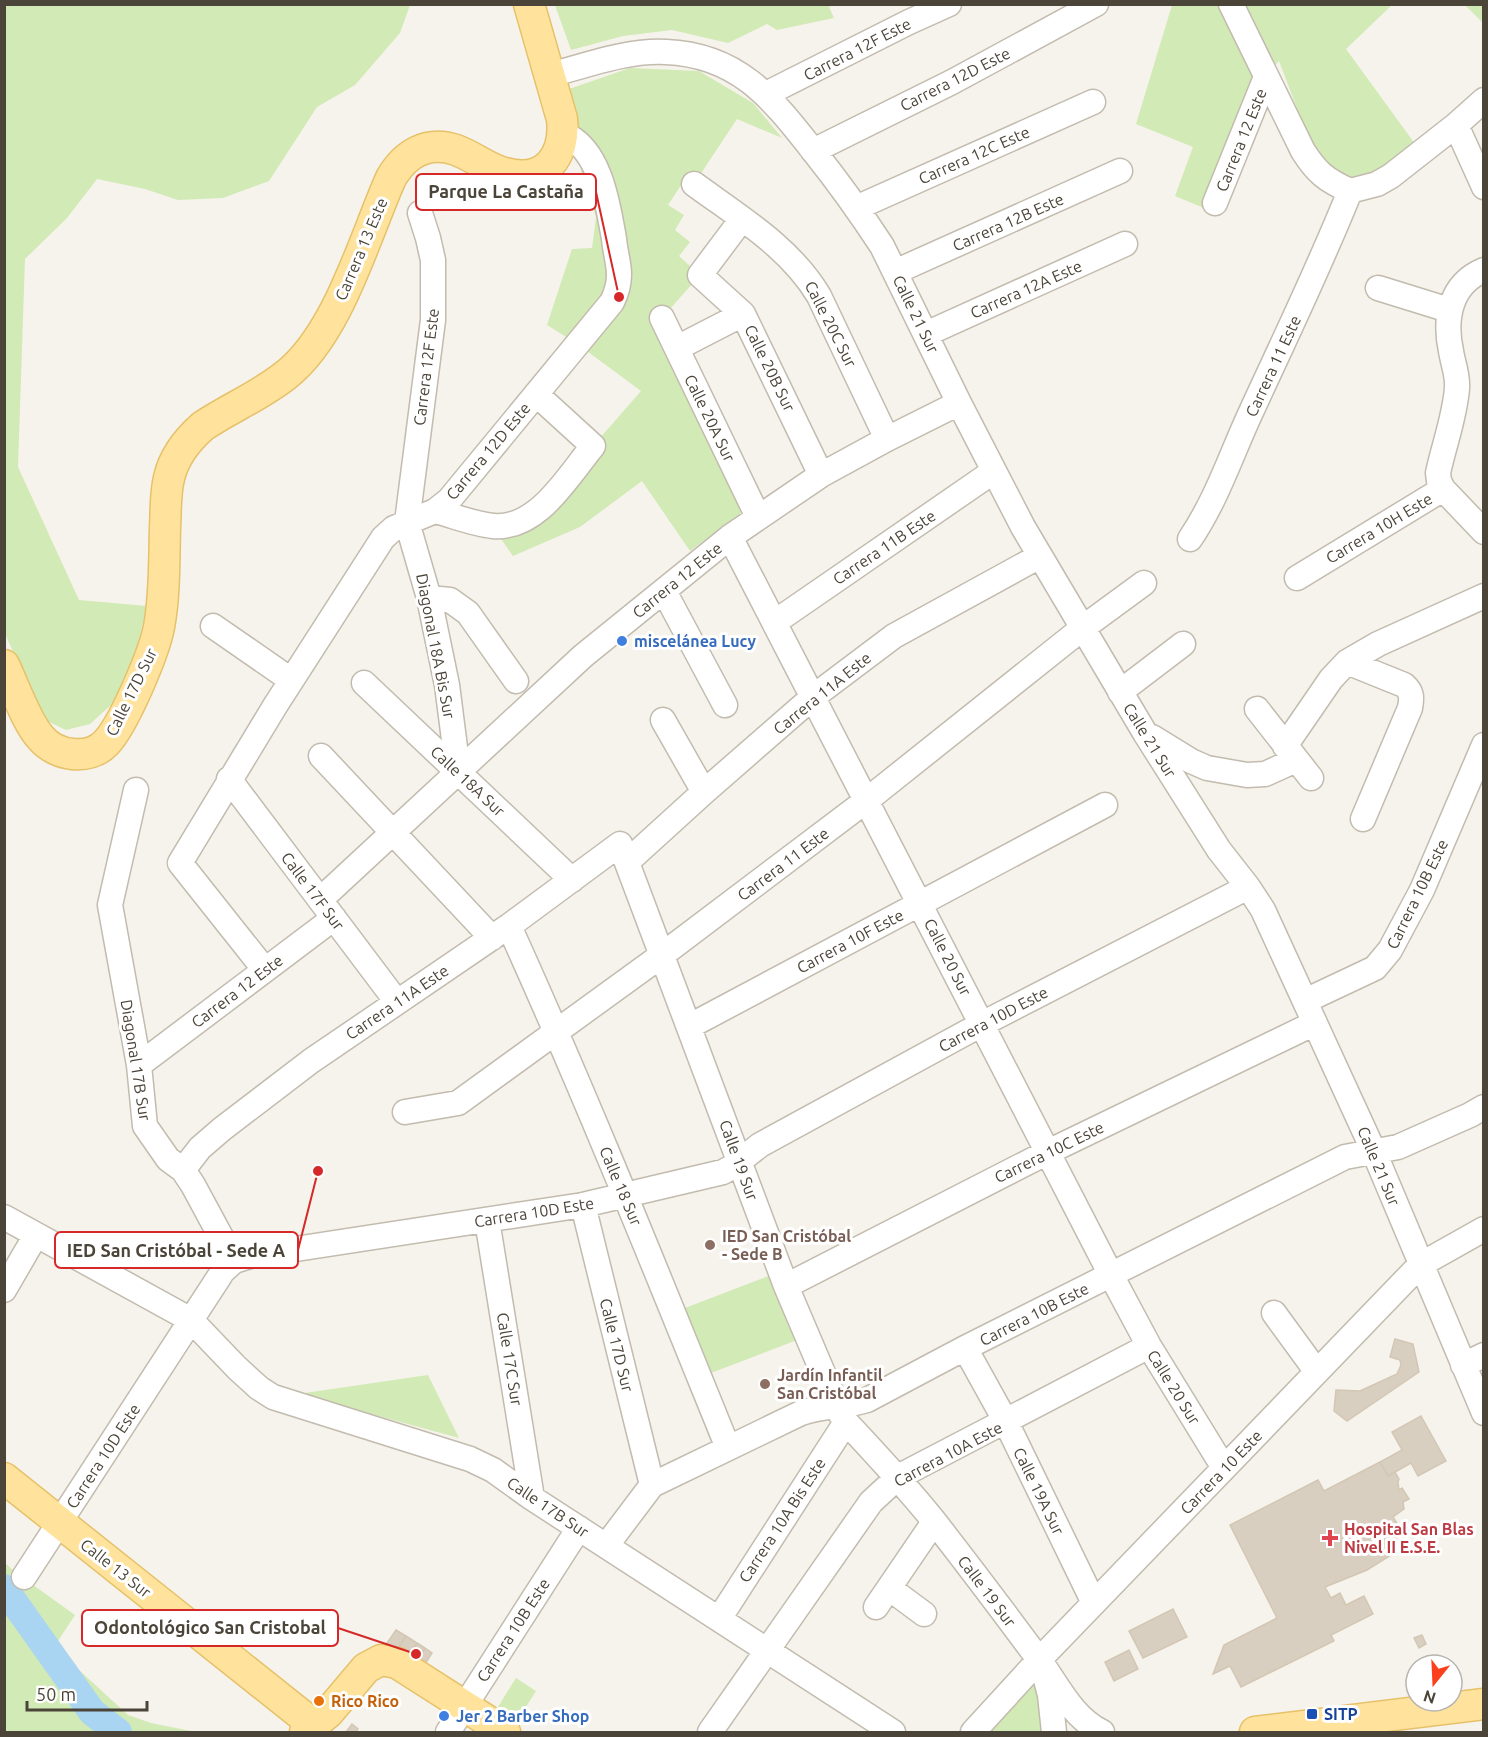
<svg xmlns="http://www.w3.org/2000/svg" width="1488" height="1737" font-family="Ubuntu,sans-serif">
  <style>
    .green { fill: #d2eab5 }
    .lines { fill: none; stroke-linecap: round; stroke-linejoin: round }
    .river { stroke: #a9d4f2; stroke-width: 28 }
    .building { fill: #d8cfc1; stroke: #d3c7b4; stroke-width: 1.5 }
    .minor-casing { stroke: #c2bbae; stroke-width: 27 }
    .major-casing { stroke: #e6c16a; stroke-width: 33 }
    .minor { stroke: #fff; stroke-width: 24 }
    .major { stroke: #ffe39c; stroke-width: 30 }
    .shop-dot { fill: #3f7fe0; stroke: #fff; stroke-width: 2 }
    .education-dot { fill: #8d6e63; stroke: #fff; stroke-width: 2 }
    .health-dot { fill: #e0444e; stroke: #fff; stroke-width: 2 }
    .food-dot { fill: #e8710a; stroke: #fff; stroke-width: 2 }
    .transit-dot { fill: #1a4fb4; stroke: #fff; stroke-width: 2 }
    .labels { text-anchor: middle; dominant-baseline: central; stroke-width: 6; stroke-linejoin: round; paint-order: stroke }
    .street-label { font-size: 16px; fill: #4b4439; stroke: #fff }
    .shop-label { font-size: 16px; font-weight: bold; fill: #366cbe; stroke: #fff; text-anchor: start }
    .education-label { font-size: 16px; font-weight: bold; fill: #785e54; stroke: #fff; text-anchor: start }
    .health-label { font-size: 16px; font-weight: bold; fill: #be3a42; stroke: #fff; text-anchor: start }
    .food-label { font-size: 16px; font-weight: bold; fill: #c56008; stroke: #fff; text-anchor: start }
    .transit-label { font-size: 16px; font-weight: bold; fill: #164399; stroke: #fff; text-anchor: start }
    .leader { fill: none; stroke: #d62828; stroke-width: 2 }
    .callout-dot { fill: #d62828; stroke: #fff; stroke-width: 2 }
    .callout { fill: #fff; stroke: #d62828; stroke-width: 2 }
    .callout-label { font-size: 18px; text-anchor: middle; font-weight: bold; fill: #4b4439 }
  </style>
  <rect width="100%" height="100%" fill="#f6f3ec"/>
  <path class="green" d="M4 5H410L400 33 355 85 317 107 269 181 223 198 178 200 145 189 97 179 67 218 25 259 18 467 79 600 147 606 132 668 111 705 90 724 66 730 47 721 33 695 5 634Z
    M555 5H834L829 7 834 18 777 30 767 24 728 43 672 30 623 36 571 50Z
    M1172 5H1392L1346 49 1418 148 1367 180 1352 183 1315 156 1279 61 1266 77 1211 211 1175 196 1193 147 1136 124Z
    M1465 5H1483V23Z
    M630 68 699 71 753 103 782 138 737 119 694 184 687 176 668 205 684 215 675 230 690 242 679 256 700 275 662 318 745 510 690 551 642 481 580 527 513 556 492 526H502L593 446 641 391 576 343 547 325 572 249 592 248 596 217 581 171V140L569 89Z
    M771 1275 797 1340 711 1373 685 1308Z
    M428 1375 459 1438 298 1394Z
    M4 1562 15 1572 75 1615 54 1647 128 1715 151 1723 196 1732H5Z
    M1038 1674 1044 1732H988Z
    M516 1678 536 1691 516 1723 496 1710Z"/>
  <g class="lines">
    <path class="river" d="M4 1588 92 1712 118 1732"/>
  </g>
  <path class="building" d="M1395 1339 1413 1344 1419 1372 1347 1421 1334 1411 1336 1390 1360 1391 1397 1374 1401 1365 1400 1360 1390 1357Z
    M1421 1416 1446 1461 1418 1476 1411 1463 1388 1476 1380 1462 1402 1450 1392 1432Z
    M1380 1462 1388 1476 1395 1472 1399 1479 1398 1482 1399 1490 1402 1488 1409 1499 1403 1502 1404 1509 1393 1517 1400 1528 1391 1555 1367 1570 1325 1587 1331 1598 1340 1593 1346 1605 1364 1596 1373 1614 1331 1635 1334 1641 1241 1687 1230 1666 1213 1674 1224 1645 1277 1618 1230 1525 1318 1480 1324 1491Z
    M1173 1609 1187 1637 1143 1658 1129 1631Z
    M396 1630 406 1636 396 1652 385 1646Z
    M1422 1635 1426 1644 1419 1648 1414 1638Z
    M406 1636 417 1643 407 1659 396 1652Z
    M417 1643 425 1648 415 1664 407 1659Z
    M425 1648 432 1653 422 1669 415 1664Z
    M1129 1650 1138 1669 1114 1681 1105 1662Z
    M352 1724 358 1729 356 1732H346Z"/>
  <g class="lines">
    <defs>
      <path id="minor" d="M1231 4 1303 151C1317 173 1326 180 1350 191
        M550 75C587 65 627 50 666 52 740 55 773 100 815 153 839 183 861 214 882 246L959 403 1023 527 1145 733 1219 850 1248 887 1263 910 1374 1152 1484 1413
        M766 94 909 22 949 4
        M1456 125 1484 187
        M813 151 952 82 1096 4
        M694 184C739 217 790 247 819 296L887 439
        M1350 191 1377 184 1391 176 1456 125 1484 100
        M1215 203 1266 77
        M856 208 1093 102
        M420 213 428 238 433 260V320L407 522 429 598 447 685 458 771
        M742 219 700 275 743 314 821 475
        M1484 270C1450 284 1444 319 1451 351 1453 364 1458 375 1457 388 1455 416 1444 445 1438 473L1439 481 1443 489 1484 532
        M895 272 1120 171
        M1378 288 1449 310
        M662 318 758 517
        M926 334 1125 244
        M677 348 743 314
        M435 511C454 516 474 524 493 526 538 530 568 476 593 446L536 394
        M730 537 1111 1275 1149 1346 1224 1468
        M1190 539C1217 499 1231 455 1251 412 1285 338 1320 266 1350 191
        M1297 578 1443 489
        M664 591 725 705
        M429 598 450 600 468 613 516 681
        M775 622 994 471
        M213 626 291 680
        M1347 662 1404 685C1412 692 1412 697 1410 708L1363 819
        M364 683 572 880
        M1120 692 1183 644
        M1257 709 1311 778
        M663 720 704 792
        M1152 737 1191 761 1207 768 1247 775 1265 774 1296 760
        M1285 746 1331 679 1347 662 1378 644 1484 596
        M321 756 492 938
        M229 779 397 1002
        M136 790 110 905 139 1065 145 1126 168 1159 183 1170 193 1185 234 1261
        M627 862 704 792 813 697 894 636 1040 556
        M320 900 583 656 730 537 821 475 887 439 959 403
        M509 926C587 1098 657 1273 728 1448
        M265 970 180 863 275 706 383 538 394 528 435 511 449 500 612 302C616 294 619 285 619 275 619 263 615 251 614 239 608 204 600 149 564 134
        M1305 1001 1375 968 1390 950 1422 890 1484 745
        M690 1026 1105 805
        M139 1065 334 918
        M405 1112 458 1103 662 955 867 800 1084 627 1144 583
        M183 1170 200 1148 222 1129 311 1061 509 926 620 844 786 1286 840 1413 846 1422C876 1454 906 1486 934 1521 969 1566 1003 1611 1037 1657 1057 1683 1071 1717 1102 1732
        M583 1205 652 1485
        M4 1217 191 1320 237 1368 259 1388 273 1397 470 1459 493 1470 532 1498 893 1732
        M487 1220 532 1498
        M786 1286 1048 1152 1315 1023
        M4 1290 36 1235
        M1274 1313 1317 1372
        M965 1348 1006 1422 1094 1603
        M1463 1365 1484 1355
        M606 1546 652 1485 801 1413C825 1405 845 1407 867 1400L965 1348 1345 1157 1398 1147 1470 1115 1484 1107
        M24 1577 223 1271 234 1261 250 1256 583 1205 723 1172 732 1167 760 1145 982 1024 1248 887
        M889 1588 924 1614
        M876 1607 934 1522
        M719 1619 846 1422
        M1045 1676 1050 1695 1054 1732
        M448 1732 579 1528
        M710 1732 871 1502 898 1477 1149 1346
        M973 1732 1039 1660 1420 1265 1484 1229"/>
      <path id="major" d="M4 665C14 685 26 722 41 738 56 756 89 761 106 743 124 724 154 653 159 627 165 595 164 561 165 528 166 511 165 494 169 478 174 456 187 440 203 426 230 408 261 395 286 375 338 334 364 239 391 178 405 154 427 140 456 150 473 156 488 169 505 173 545 184 566 156 562 119L529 4
        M4 1478 314 1725
        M305 1732 328 1713 366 1668 381 1660 397 1663 505 1732
        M1255 1732 1484 1704"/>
    </defs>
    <use href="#minor" class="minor-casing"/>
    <use href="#major" class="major-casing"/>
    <use href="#minor" class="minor"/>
    <use href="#major" class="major"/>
  </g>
  <g class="shop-dot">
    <circle cx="622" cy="641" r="6"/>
    <circle cx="444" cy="1716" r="6"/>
  </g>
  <g class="education-dot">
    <circle cx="710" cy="1245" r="6"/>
    <circle cx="765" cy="1384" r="6"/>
  </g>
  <path class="health-dot" d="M1327 1529h6v6h6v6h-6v6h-6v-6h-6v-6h6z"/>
  <circle class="food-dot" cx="319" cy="1701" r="6"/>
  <rect class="transit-dot" x="1306" y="1708" width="12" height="12" rx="3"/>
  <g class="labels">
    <g class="street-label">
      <text transform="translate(857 49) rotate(-27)">Carrera 12F Este</text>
      <text transform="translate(955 79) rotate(-27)">Carrera 12D Este</text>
      <text transform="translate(1241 140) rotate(-68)">Carrera 12 Este</text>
      <text transform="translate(974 155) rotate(-24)">Carrera 12C Este</text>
      <text transform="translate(1008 222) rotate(-24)">Carrera 12B Este</text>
      <text transform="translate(361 249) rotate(-67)">Carrera 13 Este</text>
      <text transform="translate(1026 289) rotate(-24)">Carrera 12A Este</text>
      <text transform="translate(916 314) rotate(64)">Calle 21 Sur</text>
      <text transform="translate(831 324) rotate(63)">Calle 20C Sur</text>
      <text transform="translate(1273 366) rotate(-65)">Carrera 11 Este</text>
      <text transform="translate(426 367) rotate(-83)">Carrera 12F Este</text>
      <text transform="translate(770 368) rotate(64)">Calle 20B Sur</text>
      <text transform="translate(710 418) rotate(64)">Calle 20A Sur</text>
      <text transform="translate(488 451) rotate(-50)">Carrera 12D Este</text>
      <text transform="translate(1379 528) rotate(-31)">Carrera 10H Este</text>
      <text transform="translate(884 547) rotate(-34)">Carrera 11B Este</text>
      <text transform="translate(677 580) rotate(-39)">Carrera 12 Este</text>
      <text transform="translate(436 646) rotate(79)">Diagonal 18A Bis Sur</text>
      <text transform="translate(131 692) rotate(-64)">Calle 17D Sur</text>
      <text transform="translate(822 693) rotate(-39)">Carrera 11A Este</text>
      <text transform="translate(1150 740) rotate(58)">Calle 21 Sur</text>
      <text transform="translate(468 781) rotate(43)">Calle 18A Sur</text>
      <text transform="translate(783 864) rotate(-37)">Carrera 11 Este</text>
      <text transform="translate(313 891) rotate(53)">Calle 17F Sur</text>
      <text transform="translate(1417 894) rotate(-64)">Carrera 10B Este</text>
      <text transform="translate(850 941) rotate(-28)">Carrera 10F Este</text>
      <text transform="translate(948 957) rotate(63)">Calle 20 Sur</text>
      <text transform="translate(237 991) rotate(-37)">Carrera 12 Este</text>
      <text transform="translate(397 1002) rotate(-34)">Carrera 11A Este</text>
      <text transform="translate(993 1019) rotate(-28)">Carrera 10D Este</text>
      <text transform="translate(136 1060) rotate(81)">Diagonal 17B Sur</text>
      <text transform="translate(1049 1152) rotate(-26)">Carrera 10C Este</text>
      <text transform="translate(739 1160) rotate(70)">Calle 19 Sur</text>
      <text transform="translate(1379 1166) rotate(67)">Calle 21 Sur</text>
      <text transform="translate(621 1186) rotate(67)">Calle 18 Sur</text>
      <text transform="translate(534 1212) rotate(-9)">Carrera 10D Este</text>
      <text transform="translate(1034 1314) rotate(-27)">Carrera 10B Este</text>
      <text transform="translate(617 1345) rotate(76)">Calle 17D Sur</text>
      <text transform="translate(510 1359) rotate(81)">Calle 17C Sur</text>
      <text transform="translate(1174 1387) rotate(58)">Calle 20 Sur</text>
      <text transform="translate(948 1454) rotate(-28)">Carrera 10A Este</text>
      <text transform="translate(103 1456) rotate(-57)">Carrera 10D Este</text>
      <text transform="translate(1221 1472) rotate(-46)">Carrera 10 Este</text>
      <text transform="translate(1039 1491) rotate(64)">Calle 19A Sur</text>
      <text transform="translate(548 1507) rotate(34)">Calle 17B Sur</text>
      <text transform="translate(782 1520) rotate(-57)">Carrera 10A Bis Este</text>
      <text transform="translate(116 1568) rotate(38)">Calle 13 Sur</text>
      <text transform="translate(987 1591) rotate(53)">Calle 19 Sur</text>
      <text transform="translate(513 1630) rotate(-57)">Carrera 10B Este</text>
    </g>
    <g class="shop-label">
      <text x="634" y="641">miscelánea Lucy</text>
      <text x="456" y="1716">Jer 2 Barber Shop</text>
    </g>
    <g class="education-label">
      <text x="722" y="1236">IED San Cristóbal<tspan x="722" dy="18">- Sede B</tspan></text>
      <text x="777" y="1375">Jardín Infantil<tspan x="777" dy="18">San Cristóbal</tspan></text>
    </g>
    <g class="health-label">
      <text x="1344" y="1529">Hospital San Blas<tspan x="1344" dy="18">Nivel II E.S.E.</tspan></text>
    </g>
    <g class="food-label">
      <text x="331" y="1701">Rico Rico</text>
    </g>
    <g class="transit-label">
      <text x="1324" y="1714">SITP</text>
    </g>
  </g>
  <path class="leader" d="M619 297L596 192M318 1171L298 1250M416 1654L338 1628"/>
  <g class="callout-dot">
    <circle cx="619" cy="297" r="6"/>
    <circle cx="318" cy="1171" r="6"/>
    <circle cx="416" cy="1654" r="6"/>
  </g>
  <g class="callout">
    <rect x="416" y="174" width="180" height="36" rx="6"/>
    <rect x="55" y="1232" width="243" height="36" rx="6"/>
    <rect x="82" y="1610" width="256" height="36" rx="6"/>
  </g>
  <g class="callout-label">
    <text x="506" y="198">Parque La Castaña</text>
    <text x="176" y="1257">IED San Cristóbal - Sede A</text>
    <text x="210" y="1634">Odontológico San Cristobal</text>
  </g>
  <rect width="1488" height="1737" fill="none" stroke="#4b4439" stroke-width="12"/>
  <g transform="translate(1434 1683) rotate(198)"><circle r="28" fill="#ffffff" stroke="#b7b4b0" stroke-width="1.5"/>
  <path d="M0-4.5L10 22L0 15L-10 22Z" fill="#fc3f1d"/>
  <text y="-9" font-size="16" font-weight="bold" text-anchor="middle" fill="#4b4439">N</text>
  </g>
  <path d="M27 1701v9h120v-9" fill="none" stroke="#4b4439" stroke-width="3"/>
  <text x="36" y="1701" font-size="18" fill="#4b4439" stroke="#ffffff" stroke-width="4.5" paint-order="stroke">50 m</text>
</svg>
